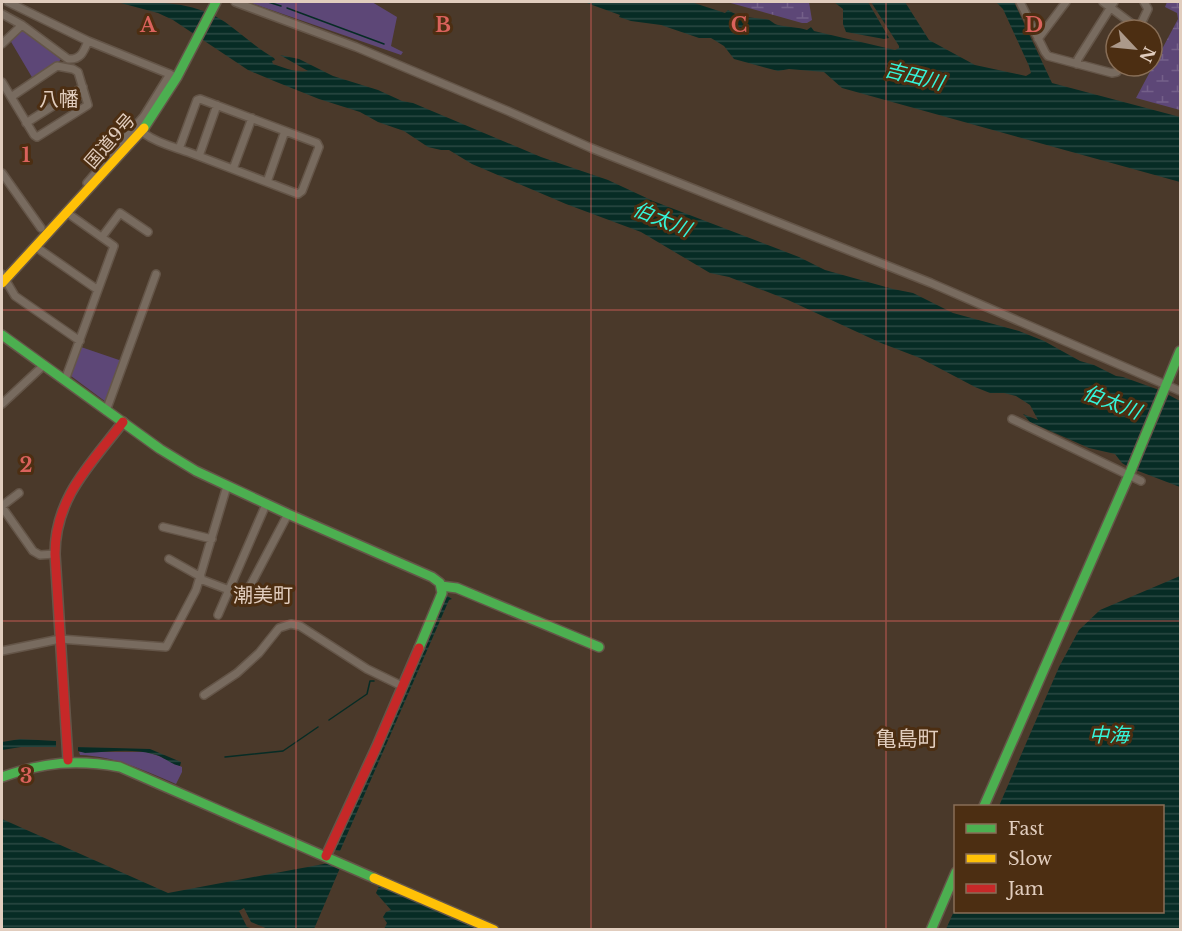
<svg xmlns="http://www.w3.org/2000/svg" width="1182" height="931" font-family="'Libre Baskerville','Noto Sans JP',serif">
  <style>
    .wetland { fill: url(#wetland-marsh) }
    .park { fill: #5d4777 }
    .water { fill: url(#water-rules) }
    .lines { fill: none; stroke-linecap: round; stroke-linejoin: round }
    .stream { stroke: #072c25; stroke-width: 1.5 }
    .street-casing { stroke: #645548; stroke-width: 10 }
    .fast-casing { stroke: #645548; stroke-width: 12 }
    .slow-casing { stroke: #645548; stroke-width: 12 }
    .jam-casing { stroke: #645548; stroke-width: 12 }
    .street { stroke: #786b5f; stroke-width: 7 }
    .fast { stroke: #4caf50; stroke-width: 9 }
    .slow { stroke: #ffc107; stroke-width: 9 }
    .jam { stroke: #c62828; stroke-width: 9 }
    .grid { fill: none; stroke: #da625c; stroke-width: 1.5; stroke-opacity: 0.55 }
    .labels { text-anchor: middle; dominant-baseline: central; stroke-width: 6; stroke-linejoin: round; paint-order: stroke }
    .street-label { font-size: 18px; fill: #e1cdbe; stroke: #4c2e12 }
    .water-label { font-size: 20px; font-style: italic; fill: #34f5da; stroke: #4c2e12 }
    .neighbourhood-label { font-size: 20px; fill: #e1cdbe; stroke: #4c2e12 }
    .quarter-label { font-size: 21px; fill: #e1cdbe; stroke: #4c2e12 }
    .grid-label { font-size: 20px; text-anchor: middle; font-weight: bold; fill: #da625c; stroke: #4c2e12; stroke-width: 6; stroke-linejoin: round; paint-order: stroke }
  </style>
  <defs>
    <pattern id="wetland-marsh" width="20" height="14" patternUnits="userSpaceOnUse" patternTransform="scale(1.5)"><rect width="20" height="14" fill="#5d4777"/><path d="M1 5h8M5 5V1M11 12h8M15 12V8" fill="none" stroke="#746089"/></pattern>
    <pattern id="water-rules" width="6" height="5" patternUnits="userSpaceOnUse" patternTransform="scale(1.5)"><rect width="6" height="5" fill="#072c25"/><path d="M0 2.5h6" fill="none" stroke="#2b4943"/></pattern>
  </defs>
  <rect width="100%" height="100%" fill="#4a392a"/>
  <path class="wetland" d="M727 2H809L812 20 807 23H802Z
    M1167 2H1180V110L1136 98 1178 19 1177 13 1165 7Z"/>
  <path class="park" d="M248 2H372L397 17 391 46 403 52 401 55Z
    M22 30 61 59 58 63 33 79 10 40Z
    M81 347 122 361 106 402 71 376Z
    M79 752H146L159 756 182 767V772L176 784C145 771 115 756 80 755Z"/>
  <path class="water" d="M117 2C155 2 192 0 225 22 242 34 256 48 274 58L275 60 272 61 273 64C284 68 297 73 308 71L280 55 299 59 333 76 378 90 402 101 413 103 541 157 608 180 653 201 799 257 825 270 893 289 913 293 953 313 1019 331 1044 341 1080 361 1094 365 1116 376 1123 377 1162 391 1130 468 1122 463 1115 454 1089 448 1030 422 1023 414 1038 420 1030 405 1016 396 1004 393H990L975 387 920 358 881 343 788 300 729 277 710 273 641 232 566 204 472 164 449 150H441L428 147 404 131 378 122 360 112 319 99 274 81 248 70 173 20 158 13Z
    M584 2H691L722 12 725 13 728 10C738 17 753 18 765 19 771 19 773 24 778 25 788 27 798 27 807 30L811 27 814 31 895 50 899 48V46L871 2H905L929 40 975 65 1026 76 1031 73 1029 66 1003 9 996 2H1014L1052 83 1180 117V182L842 88 824 72 789 69 778 71 734 59 724 46 711 38H699L661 25 631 21 619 17 620 15Z
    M834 2H868L889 38 884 39 846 32 843 24V9Z
    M1165 393 1180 401V487L1133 469Z
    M1180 576V929H946L955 909 956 912H1162V806H999L1059 667 1079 630 1100 610Z
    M446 595 452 599 449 600 340 851 335 850Z
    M20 739 56 741V747H21L2 750V742Z
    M78 747 150 749 181 762 180 766C170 764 163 756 153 754 132 748 106 752 85 753L78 751Z
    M2 819 168 893 329 863 340 868 314 929H268L251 922 244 908 239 911 247 927 254 929H2Z
    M379 886 482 929H384L387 923 383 917 386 912 391 910 376 893Z"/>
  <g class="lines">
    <path class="stream" d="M268 2 281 6
      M287 8 384 44
      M329 720 367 694 370 681H374
      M225 757 283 751 318 727"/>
    <defs>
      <path id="street" d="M8 2 88 41 172 75
        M235 2 356 47 508 111 591 148 931 283 1180 391
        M1020 2 1045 52 1048 56 1112 73 1117 72 1120 66
        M1103 2 1139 29
        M2 14 22 25 2 44
        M22 25 68 59C81 60 84 51 88 41
        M1138 30 1148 9 1144 2
        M1038 39 1066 2
        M1077 64 1078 59 1114 2
        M2 82 34 135 37 137 88 105 78 72 73 69 57 66 11 97
        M26 123 83 87
        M145 134C157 143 174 147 188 152 225 166 262 180 298 194L302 191 319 147 317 143 200 99 197 100 179 149
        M199 156 217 105
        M233 169 252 118
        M2 173 41 228
        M267 182 285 131
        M87 183 144 116 170 74
        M102 237 120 213 148 232
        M36 247 98 290
        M2 274 15 296 80 341
        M65 380 114 246 66 212
        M2 404 44 365
        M106 411 156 274
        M1012 419 1141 481
        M2 506 19 493
        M2 507 33 551 40 555 55 554
        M163 527 212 539
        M169 559 201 577
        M200 579 229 590
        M249 588 288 514
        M218 615 264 509
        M2 651 60 639 166 647 196 590 227 486
        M204 695 237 673 259 653 279 628 291 624 300 626 367 669 402 686"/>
      <path id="fast" d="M144 128 177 77 216 2
        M2 335 160 449 196 471 288 514 432 577 440 583 442 593 419 648
        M441 586 457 588 599 647
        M2 777C44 762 76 759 120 767L374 878
        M984 806 1129 475 1180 351
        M931 930 956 872"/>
      <path id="slow" d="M2 283 144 128
        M374 878 494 930"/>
      <path id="jam" d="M68 760 55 554C55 497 91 464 123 422
        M326 856 376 748 419 648"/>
    </defs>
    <use href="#street" class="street-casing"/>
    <use href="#fast" class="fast-casing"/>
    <use href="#slow" class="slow-casing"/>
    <use href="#jam" class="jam-casing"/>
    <use href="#street" class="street"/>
    <use href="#fast" class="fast"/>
    <use href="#slow" class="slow"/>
    <use href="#jam" class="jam"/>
  </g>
  <path class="grid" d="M296 2V930M591 2V930M886 2V930M2 310H1180M2 621H1180"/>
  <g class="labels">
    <g class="street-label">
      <text transform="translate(110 141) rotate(-49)">国道9号</text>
    </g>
    <g class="water-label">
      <text transform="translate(914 76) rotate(14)">吉田川</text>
      <text transform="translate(662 219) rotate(22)">伯太川</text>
      <text transform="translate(1112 402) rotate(21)">伯太川</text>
      <text x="1109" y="735">中海</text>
    </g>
    <g class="neighbourhood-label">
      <text x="59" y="99">八幡</text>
      <text x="263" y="595">潮美町</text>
    </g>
    <g class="quarter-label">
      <text x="907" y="739">亀島町</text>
    </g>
  </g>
  <g class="grid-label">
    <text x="148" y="32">A</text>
    <text x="443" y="32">B</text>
    <text x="739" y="32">C</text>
    <text x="1034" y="32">D</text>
    <text x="26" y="162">1</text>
    <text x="26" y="472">2</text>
    <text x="26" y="783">3</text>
  </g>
  <rect width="1182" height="931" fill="none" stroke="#e1cdbe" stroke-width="6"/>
  <rect x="954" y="805" width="210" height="108" fill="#4c2e12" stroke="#886e57" stroke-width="1.5"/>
  <rect x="966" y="824" width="30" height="9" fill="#4caf50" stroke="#886e57" stroke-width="1.5"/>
  <text x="1008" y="835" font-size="18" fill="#e1cdbe">Fast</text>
  <rect x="966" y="854" width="30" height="9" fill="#ffc107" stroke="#886e57" stroke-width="1.5"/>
  <text x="1008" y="865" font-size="18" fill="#e1cdbe">Slow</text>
  <rect x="966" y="884" width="30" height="9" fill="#c62828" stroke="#886e57" stroke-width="1.5"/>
  <text x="1008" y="895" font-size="18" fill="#e1cdbe">Jam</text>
  <g transform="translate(1134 48) rotate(116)"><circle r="28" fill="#4c2e12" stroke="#886e57" stroke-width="1.5"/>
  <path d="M0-4.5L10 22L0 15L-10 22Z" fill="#ac998a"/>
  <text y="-9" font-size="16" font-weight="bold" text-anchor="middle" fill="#e1cdbe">N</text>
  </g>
</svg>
